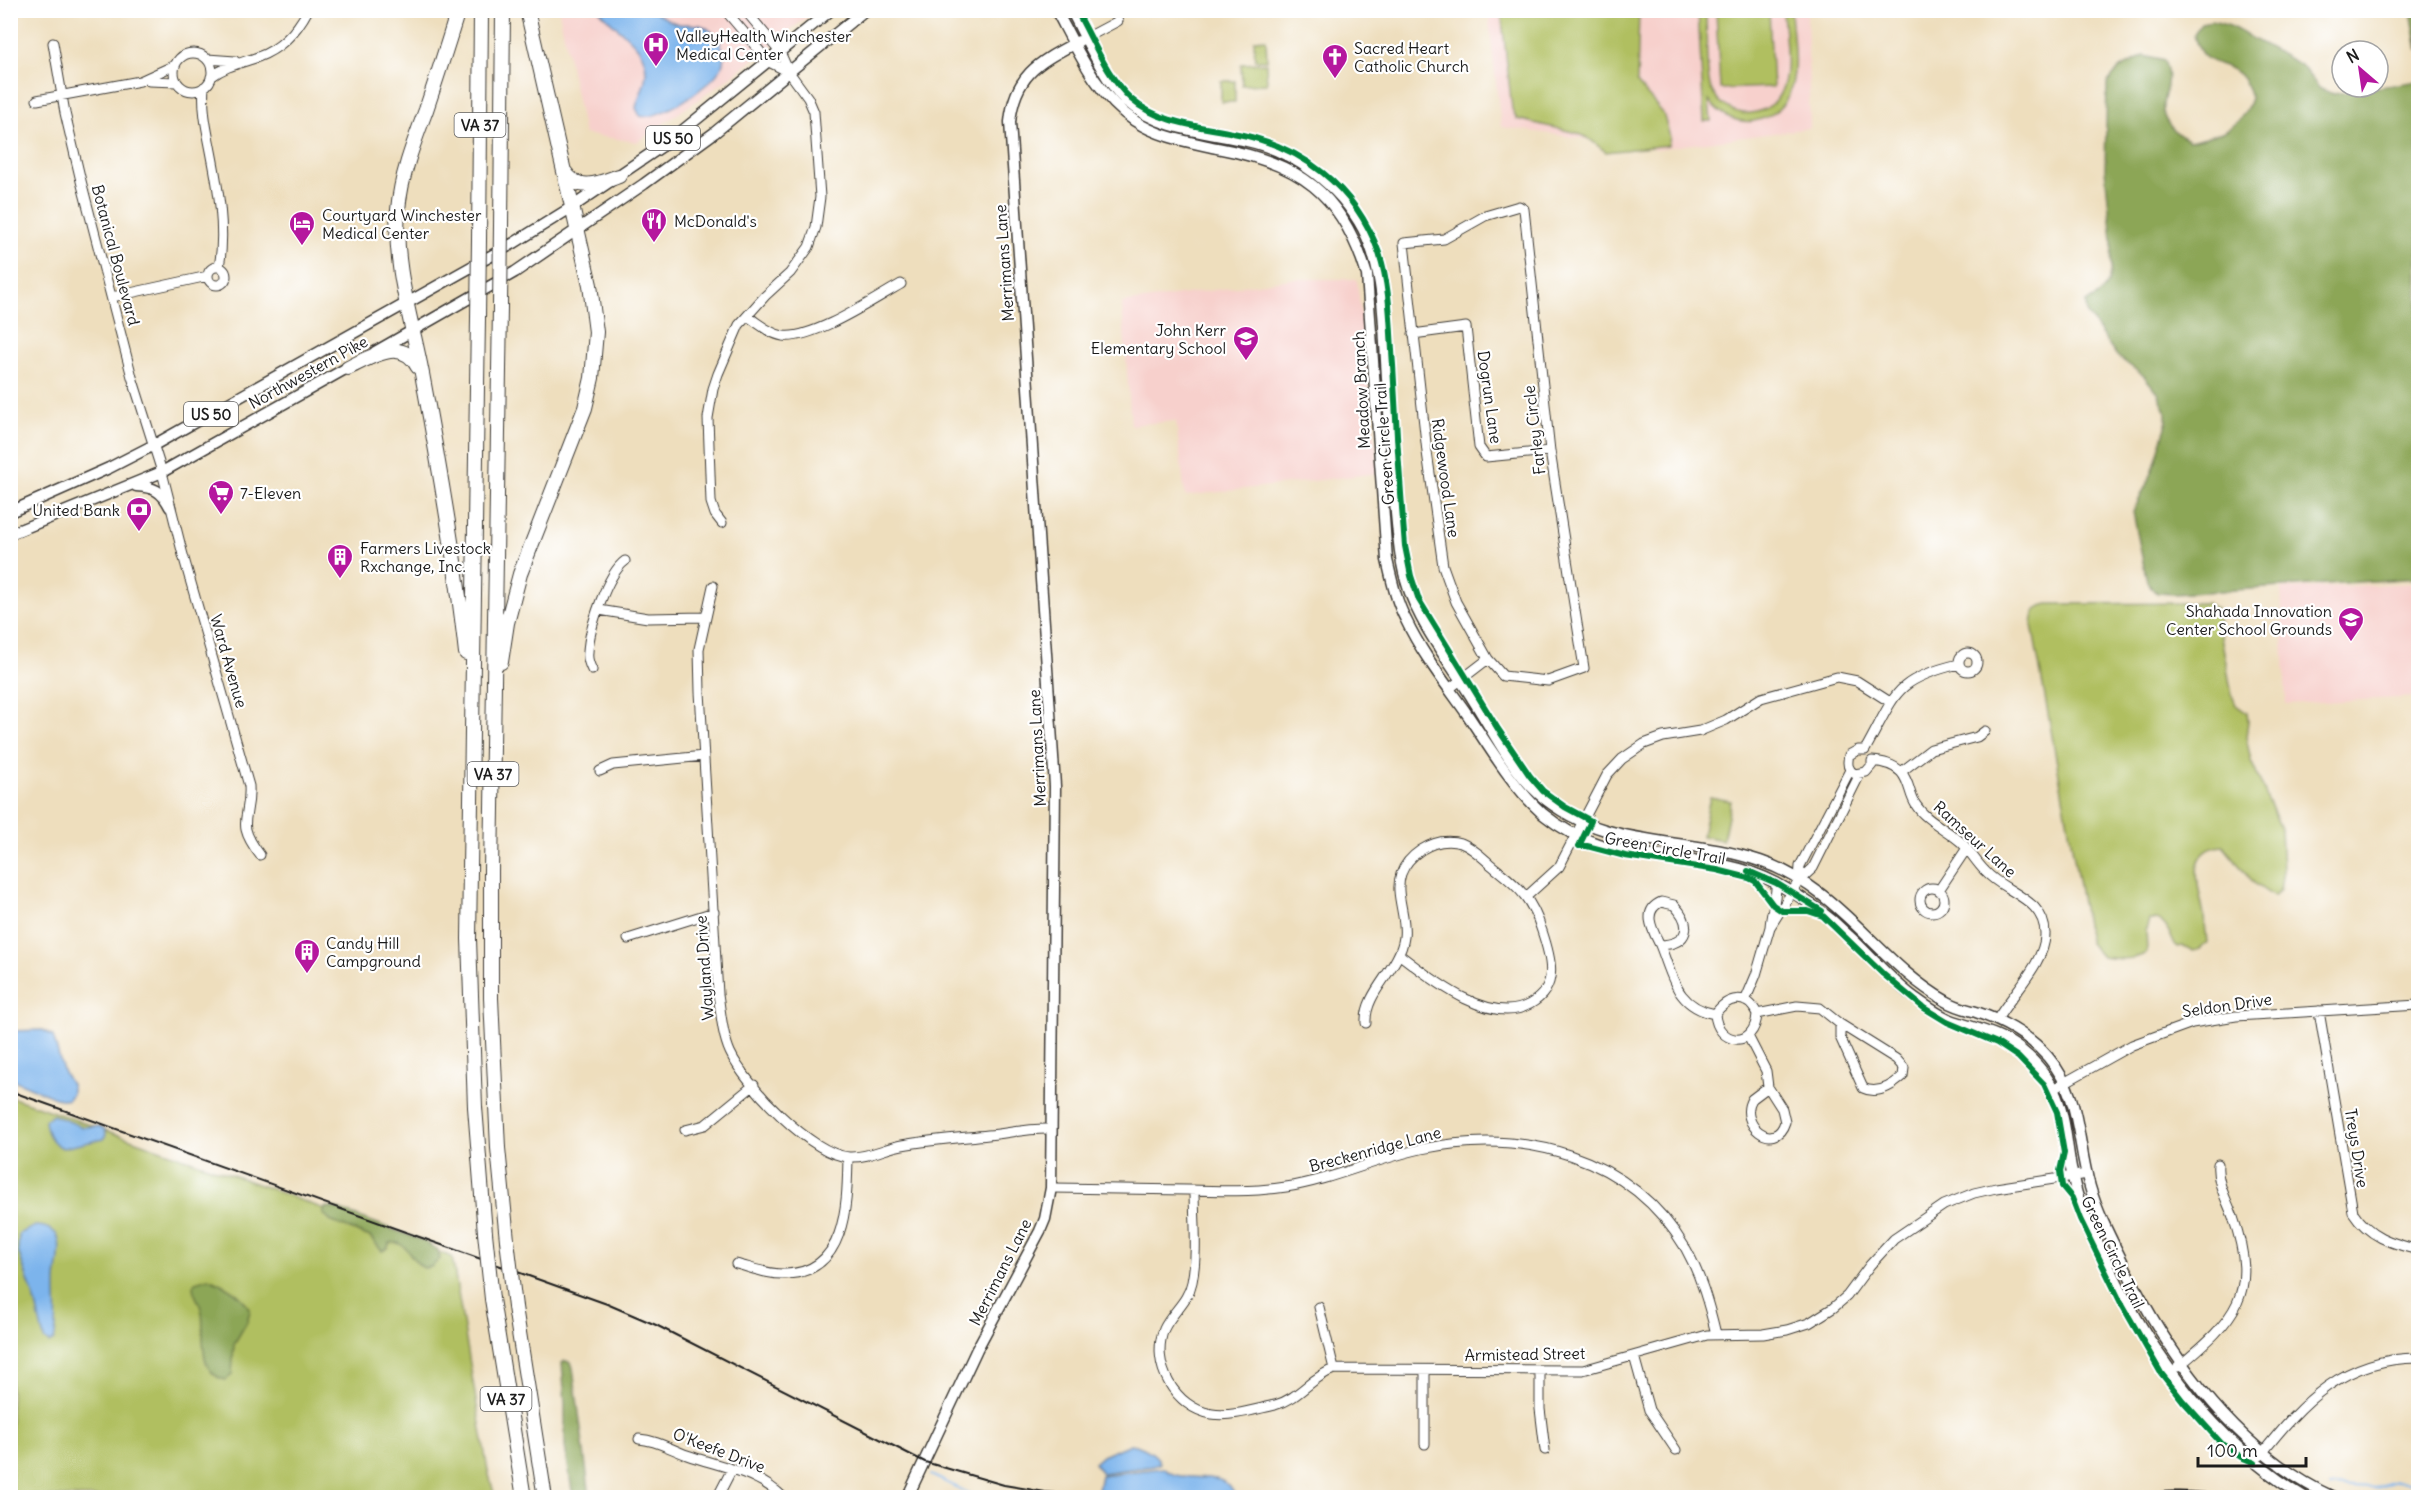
<svg xmlns="http://www.w3.org/2000/svg" width="2429" height="1508" font-family="Delius,sans-serif">
  <style>
    .built { fill: #f7d0cc }
    .green { fill: #b0bf61; stroke: #666e3e; stroke-width: 1.5 }
    .forest { fill: #8ca657; stroke: #54613a; stroke-width: 1.5 }
    .water { fill: #7cb4ec; stroke: #4c6884; stroke-width: 1.5 }
    .lines { fill: none; stroke-linecap: round; stroke-linejoin: round }
    .stream { stroke: #7cb4ec; stroke-width: 2 }
    .minor-casing { stroke: #3c3934; stroke-width: 11 }
    .major-casing { stroke: #3c3934; stroke-width: 13 }
    .highway-casing { stroke: #3c3934; stroke-width: 16 }
    .minor { stroke: #fff; stroke-width: 9 }
    .major { stroke: #fff; stroke-width: 10 }
    .highway { stroke: #fff; stroke-width: 14 }
    .rail { stroke: #1c1c1c; stroke-width: 2 }
    .highway-bridge-casing { stroke: #3c3934; stroke-width: 16; stroke-linecap: butt }
    .highway-bridge { stroke: #fff; stroke-width: 14 }
    .cycleway-casing { stroke: #fff; stroke-width: 10 }
    .cycleway { stroke: #00873e; stroke-width: 6 }
    .labels { text-anchor: middle; dominant-baseline: central; stroke-width: 4.5; stroke-linejoin: round; paint-order: stroke }
    .shield { fill: #fff; stroke: #606060; stroke-width: 1.5 }
    .shield-label { font-size: 15px; font-weight: bold; fill: #1c1c1c }
    .poi-label { font-size: 16px; fill: #1c1c1c; stroke: #fff; text-anchor: start }
    .street-label { font-size: 16px; fill: #1c1c1c; stroke: #fff }
  </style>
  <rect width="100%" height="100%" fill="#fff"/>
  <filter id="ink" filterUnits="userSpaceOnUse"><feTurbulence type="fractalNoise" baseFrequency=".0167" numOctaves="2"/><feDisplacementMap in="SourceGraphic" scale="12" xChannelSelector="R" yChannelSelector="G"/><feConvolveMatrix kernelMatrix="1 2 1 2 8 2 1 2 1" color-interpolation-filters="sRGB"/></filter>
  <filter id="wash" filterUnits="userSpaceOnUse"><feTurbulence type="fractalNoise" baseFrequency=".008" numOctaves="4" result="noise"/><feDisplacementMap in="SourceGraphic" scale="24" xChannelSelector="R" yChannelSelector="G"/><feGaussianBlur stdDeviation="1.35" result="paint"/><feColorMatrix in="noise" values="0 0 0 0 0 0 0 0 0 0 0 0 0 0 0 0 0 1.4 0 .05"/><feComposite in="paint" operator="in"/></filter>
  <g filter="url(#wash)">
    <rect width="100%" height="100%" fill="#eedebd"/>
    <path class="built" d="M559 11H815L731 77 637 142 584 134Z
      M1488 11H1807L1810 128 1657 149 1501 127Z
      M1292 279H1357L1379 473 1185 496 1176 421 1131 425 1122 303Z
      M2418 583V697L2286 704 2281 589Z"/>
    <path class="green" d="M1501 11H1639L1637 83 1663 113 1670 137 1668 145 1606 152 1588 138 1577 133 1517 119 1512 109Z
      M1698 11H1706C1707 31 1705 71 1711 89 1716 101 1729 111 1743 113 1751 114 1758 112 1765 109 1797 92 1784 40 1783 11H1791C1793 50 1808 110 1754 121 1736 124 1720 114 1709 101L1711 121H1704Z
      M1716 11H1769L1773 87 1720 89Z
      M1266 39 1267 60H1255L1254 40Z
      M1266 63 1267 84 1242 85 1241 64Z
      M1221 81H1235V102H1221Z
      M2207 603 2216 609 2232 695 2236 705 2247 713 2248 721 2246 737 2251 761 2281 829 2283 871 2280 890 2274 897 2254 883 2223 846C2186 849 2198 885 2203 910 2205 921 2206 932 2207 943L2200 949 2193 951 2184 946 2176 947C2169 935 2167 917 2149 920L2146 929 2147 952C2137 961 2115 959 2102 957L2090 943 2087 930 2032 625C2033 614 2035 606 2048 604Z
      M1710 797 1731 801 1723 840 1702 836Z
      M11 1097 244 1179 452 1257 488 1471 495 1497H11Z"/>
    <path class="forest" d="M2411 11H2418V51Z
      M2212 21 2230 26 2301 65 2319 88 2333 94 2418 81V578L2174 594 2157 593 2147 582 2133 512 2152 473 2166 427V411L2158 393 2144 376 2117 356 2087 314 2086 303 2101 293 2108 283 2111 267 2112 240 2105 169 2107 83 2120 68 2144 56 2164 61C2179 94 2139 111 2189 141 2219 135 2241 130 2251 98 2249 93 2247 85 2244 80 2227 56 2203 74 2194 35L2201 23Z
      M326 1207 335 1208 424 1241 438 1250 440 1259 431 1267 424 1268C409 1261 409 1239 389 1243L388 1248 382 1251 370 1237 330 1221 323 1213Z
      M208 1278C223 1284 244 1294 250 1311L247 1322 234 1344 232 1375 226 1380C196 1374 205 1333 202 1313 201 1303 193 1295 193 1286L195 1282Z
      M565 1361 571 1362 573 1368 590 1497H573L565 1447V1404L562 1363Z"/>
    <path class="water" d="M600 11C609 10 642 8 650 10 661 14 668 22 680 24 687 25 696 23 703 26 718 33 729 51 721 68 712 86 659 121 640 116L636 108C638 98 643 90 645 80 652 46 618 33 600 11Z
      M43 1030 53 1036 63 1071 72 1086V1094L67 1100 55 1098 11 1079V1031Z
      M53 1115 83 1127 98 1126 105 1129 106 1135 103 1139 63 1148C51 1143 46 1133 45 1120Z
      M35 1226C72 1227 57 1258 56 1280 55 1301 59 1320 54 1340L49 1343 44 1339 35 1300 18 1251 19 1234Z
      M1130 1444C1140 1445 1157 1453 1160 1463L1154 1466 1102 1473 1094 1463 1102 1456Z
      M1163 1468C1185 1488 1226 1464 1235 1497L1166 1498 1100 1492 1098 1490 1101 1475Z"/>
    <g class="lines">
      <path class="stream" d="M931 1475 979 1498
        M2330 1486 2373 1488 2396 1481 2418 1483"/>
    </g>
  </g>
  <g filter="url(#ink)">
    <g class="lines">
      <defs>
        <path id="minor" d="M725 10 769 62 789 72
          M1086 38 1118 21
          M53 43 65 113 81 181 132 377 162 472 183 555 249 786C251 820 234 821 260 855
          M174 72a19 19 0 1 1 38 0a19 19 0 1 1-38 0Z
          M207 59 235 61
          M211 77C225 66 241 63 258 57 280 49 297 31 308 10
          M149 81 177 82
          M204 87C202 110 207 130 211 151 218 187 226 230 219 267
          M37 100 140 81 175 65
          M208 276a9 9 0 1 1 18 0a9 9 0 1 1-18 0Z
          M112 297 208 276
          M747 316C758 323 770 334 783 336 813 340 874 299 901 284
          M1413 334 1466 327 1479 447 1486 457 1550 451
          M722 523 715 514 711 502 708 418 713 389 718 374 739 325 765 296 790 273 809 247 816 227 820 197 814 112 808 98 789 72 780 52 745 10
          M713 586 699 649 700 692 718 994C721 1013 722 1034 730 1052 745 1085 812 1155 849 1157 868 1158 885 1148 902 1145 931 1140 959 1138 988 1135 1009 1133 1030 1128 1051 1129
          M599 610 648 618 705 617
          M1959 662a9 9 0 1 1 18 0a9 9 0 1 1-18 0Z
          M592 670C589 664 587 658 588 652 589 629 607 574 625 561
          M1449 689 1488 659 1456 602 1443 566 1427 452 1404 243 1444 239 1485 216 1519 206 1524 209 1550 451 1584 668 1548 681 1503 676 1488 659
          M1865 750C1896 695 1892 680 1959 664
          M1865 750H1858L1849 755C1847 763 1847 770 1855 774L1866 772 1872 765V761
          M1872 761C1883 762 1893 764 1901 772 1910 782 1909 795 1916 805 1926 821 1948 830 1962 843 1970 851 1976 862 1985 871 2004 893 2045 898 2045 934 2046 962 2010 996 1997 1020
          M600 771 613 765 704 756
          M1901 772 1931 749 1977 737 1985 731
          M1799 881 1800 866 1850 770
          M1920 900a12 12 0 1 1 24 0a12 12 0 1 1-24 0Z
          M1939 890 1967 848
          M1526 897 1559 867 1607 775 1622 759 1644 744 1663 737 1700 731 1726 720 1761 698 1837 677 1857 681 1890 702
          M1661 902 1674 905C1693 925 1689 944 1660 945 1653 931 1641 911 1661 902Z
          M1770 927C1771 911 1777 898 1776 883
          M628 939 714 912
          M1660 945C1673 977 1676 1007 1715 1014
          M1745 1001 1756 975 1770 927 1799 881 1813 868 1860 774
          M2319 1011 2353 1212C2369 1237 2391 1243 2418 1250
          M1715 1014C1717 1045 1755 1050 1757 1014
          M1715 1014C1727 997 1747 992 1757 1014
          M1757 1014 1797 1006 1820 1008 1840 1024 1896 1059 1904 1068 1903 1076C1892 1086 1877 1095 1863 1088L1840 1037V1024
          M1366 1023C1364 992 1400 969 1404 937 1407 916 1394 894 1401 874 1405 863 1412 856 1421 850 1433 842 1447 839 1461 843 1472 847 1481 856 1490 864 1502 874 1515 883 1524 895 1533 906 1538 918 1542 931 1551 958 1560 987 1530 1004 1490 1027 1430 978 1400 955
          M1748 1036 1766 1071 1768 1087
          M1768 1087 1782 1109 1785 1122C1775 1154 1737 1124 1752 1099Z
          M2053 1089 2132 1045 2192 1023 2236 1016 2418 1005
          M685 1130 705 1125 754 1085
          M1051 1188C1096 1189 1141 1189 1187 1190 1220 1191 1253 1192 1286 1187 1332 1180 1375 1159 1421 1149 1523 1128 1630 1154 1686 1249 1701 1276 1709 1305 1716 1334
          M1194 1190C1194 1220 1198 1253 1192 1282 1188 1302 1172 1312 1164 1329 1150 1364 1175 1408 1212 1414 1232 1417 1256 1409 1275 1405 1299 1399 1311 1377 1334 1369L1583 1370 1707 1335 1763 1334 1787 1330 1809 1323 1833 1308 1847 1296 1870 1265 1894 1239 1944 1205 1974 1193 1996 1188 2087 1174
          M736 1264C752 1268 769 1275 786 1274 848 1272 847 1201 848 1157
          M1319 1307 1334 1369
          M1634 1356 1649 1410 1676 1450
          M2178 1367C2235 1319 2260 1295 2233 1217 2227 1200 2216 1182 2218 1164
          M1540 1371V1409L1545 1450
          M639 1439C656 1440 671 1449 687 1455 721 1467 757 1471 784 1498
          M1425 1444V1370
          M2260 1456C2303 1401 2344 1358 2418 1358
          M717 1498 732 1469"/>
        <path id="major" d="M1056 10C1077 49 1097 96 1135 121 1158 137 1190 142 1217 148 1299 163 1342 192 1367 275L1387 560C1392 581 1396 601 1406 620 1422 654 1446 684 1467 714 1490 748 1512 786 1543 814 1559 827 1579 838 1598 844 1656 862 1721 854 1776 883 1803 897 1827 914 1849 936 1871 956 1891 981 1915 998 1926 1006 1938 1015 1951 1020 1976 1029 2000 1033 2021 1050 2077 1094 2059 1146 2080 1203 2087 1222 2097 1241 2106 1260 2151 1355 2214 1443 2306 1498
          M1071 10C1085 36 1105 82 1126 101 1159 130 1206 132 1247 141 1294 151 1340 186 1363 229 1381 264 1383 304 1385 343 1388 396 1391 450 1395 503 1398 531 1399 560 1408 587 1421 627 1450 662 1472 698 1492 729 1511 769 1539 794 1604 851 1684 835 1760 861 1841 888 1877 962 1946 1001 1956 1007 1965 1009 1976 1012 2003 1021 2029 1035 2048 1057 2082 1097 2076 1140 2090 1187 2097 1211 2108 1233 2119 1255 2166 1353 2234 1452 2335 1498
          M375 352 515 272 644 184 714 133 865 10
          M136 486C154 487 162 491 170 507
          M10 512 109 468 154 445 514 243 572 207 671 140 831 10
          M10 534 162 472 354 364
          M907 1498 977 1349 1040 1231 1045 1219 1051 1188 1055 786 1010 122C1015 73 1040 62 1079 41"/>
        <path id="highway" d="M458 10C448 44 437 77 426 110 414 142 401 175 398 210 393 268 413 323 423 379 440 470 456 561 466 653
          M565 172C578 193 600 183 619 176
          M501 226 503 10
          M479 240 481 10
          M500 307 491 871V998L498 1148 507 1240
          M478 318 469 939 475 1107 485 1233
          M348 368C371 357 402 336 418 367
          M501 662 507 623 520 574 585 408 592 378 596 332 590 285 527 10
          M492 1299 524 1498
          M515 1307 545 1498"/>
      </defs>
      <use href="#minor" class="minor-casing"/>
      <use href="#major" class="major-casing"/>
      <use href="#highway" class="highway-casing"/>
      <use href="#minor" class="minor"/>
      <use href="#major" class="major"/>
      <use href="#highway" class="highway"/>
      <path class="rail" d="M10 1091 607 1304 656 1325 925 1462 1004 1485 1045 1492 1113 1498
        M2093 1498C2141 1493 2190 1486 2237 1498"/>
      <defs>
        <path id="highway-bridge" d="M500 307 501 226
          M478 318 479 240
          M485 1233 492 1299
          M507 1240 515 1307"/>
      </defs>
      <use href="#highway-bridge" class="highway-bridge-casing"/>
      <use href="#highway-bridge" class="highway-bridge"/>
      <defs>
        <path id="cycleway" d="M1076 10C1093 39 1106 76 1131 99 1158 123 1199 126 1233 133 1301 145 1356 187 1379 253 1391 289 1390 328 1393 365 1396 426 1400 486 1405 546L1411 576 1419 600 1498 729 1530 776 1543 791 1565 807 1591 821 1579 846H1587L1625 856 1717 870 1749 878 1755 881 1773 905 1782 911H1808L1823 916 1883 974 1924 1008 1947 1022 1997 1043 2018 1057 2044 1084 2057 1112 2064 1153 2060 1171 2062 1186 2072 1198 2080 1219 2121 1303 2161 1373 2183 1401 2222 1444 2241 1457 2255 1463
          M1748 871 1776 883 1822 911"/>
      </defs>
      <use href="#cycleway" class="cycleway-casing"/>
      <use href="#cycleway" class="cycleway"/>
    </g>
  </g>
  <defs>
    <symbol id="hospital-pin" viewBox="-11 -11 22 30"><path d="M0 17L-7.5 6A9.5 9.5 0 1 1 7.5 6Z" fill="#b5179e" stroke="#fff"/><path d="M-5-5h3v3.5h4V-5h3V5h-3V1.5h-4V5h-3Z" fill="#fff"/></symbol>
    <symbol id="church-pin" viewBox="-11 -11 22 30"><path d="M0 17L-7.5 6A9.5 9.5 0 1 1 7.5 6Z" fill="#b5179e" stroke="#fff"/><path d="M-1.2-6h2.4v3.5h3.3v2.4h-3.3V6h-2.4V-.1h-3.3v-2.4h3.3Z" fill="#fff"/></symbol>
    <symbol id="restaurant-pin" viewBox="-11 -11 22 30"><path d="M0 17L-7.5 6A9.5 9.5 0 1 1 7.5 6Z" fill="#b5179e" stroke="#fff"/><path d="M-5-6h1v4h1v-4h1v4h1v-4h1v5L-1.5 .5V6h-2V.5L-5-1ZM5-6V6H3V1.5H1.5Q1.5-4 5-6Z" fill="#fff"/></symbol>
    <symbol id="hotel-pin" viewBox="-11 -11 22 30"><path d="M0 17L-7.5 6A9.5 9.5 0 1 1 7.5 6Z" fill="#b5179e" stroke="#fff"/><path d="M-6-4.5h1.5V1H6V5H4.5V3h-9V5H-6ZM-4 0a1.8 1.8 0 1 1 3.6 0ZM.5 0V-2.5h3Q6-2.5 6 0Z" fill="#fff"/></symbol>
    <symbol id="school-pin" viewBox="-11 -11 22 30"><path d="M0 17L-7.5 6A9.5 9.5 0 1 1 7.5 6Z" fill="#b5179e" stroke="#fff"/><path d="M0-5L7-2L0 1L-7-2ZM-4 1L0 2.5L4 1V4Q0 6-4 4Z" fill="#fff"/></symbol>
    <symbol id="supermarket-pin" viewBox="-11 -11 22 30"><path d="M0 17L-7.5 6A9.5 9.5 0 1 1 7.5 6Z" fill="#b5179e" stroke="#fff"/><path d="M-6-5.5h2.5l.6 2H6L4.5 2H-2.5L-4.4-4H-6ZM-1.5 3.2a1.3 1.3 0 1 0 .1 0ZM3 3.2a1.3 1.3 0 1 0 .1 0Z" fill="#fff"/></symbol>
    <symbol id="bank-pin" viewBox="-11 -11 22 30"><path d="M0 17L-7.5 6A9.5 9.5 0 1 1 7.5 6Z" fill="#b5179e" stroke="#fff"/><path d="M-6-4H6V4H-6ZM0-2.3a2.3 2.3 0 1 0 0 4.6a2.3 2.3 0 1 0 0-4.6Z" fill="#fff"/></symbol>
    <symbol id="building-pin" viewBox="-11 -11 22 30"><path d="M0 17L-7.5 6A9.5 9.5 0 1 1 7.5 6Z" fill="#b5179e" stroke="#fff"/><path d="M-4-6H4V6H1V3H-1V6H-4ZM-2.5-4.3h1.7v1.8h-1.7ZM.8-4.3h1.7v1.8H.8ZM-2.5-1h1.7V.8h-1.7ZM.8-1h1.7V.8H.8Z" fill="#fff"/></symbol>
  </defs>
  <g fill-rule="evenodd">
    <use href="#hospital-pin" x="641" y="30" width="30" height="40"/>
    <use href="#church-pin" x="1320" y="42" width="30" height="40"/>
    <use href="#restaurant-pin" x="639" y="206" width="30" height="40"/>
    <use href="#hotel-pin" x="287" y="209" width="30" height="40"/>
    <use href="#school-pin" x="1231" y="324" width="30" height="40"/>
    <use href="#supermarket-pin" x="206" y="478" width="30" height="40"/>
    <use href="#bank-pin" x="124" y="495" width="30" height="40"/>
    <use href="#building-pin" x="325" y="542" width="30" height="40"/>
    <use href="#school-pin" x="2336" y="605" width="30" height="40"/>
    <use href="#building-pin" x="292" y="937" width="30" height="40"/>
  </g>
  <g class="labels">
    <g class="shield">
      <rect x="454.5" y="113" width="51" height="24" rx="4.5"/>
      <rect x="646" y="126" width="54" height="24" rx="4.5"/>
      <rect x="184" y="402" width="54" height="24" rx="4.5"/>
      <rect x="467.5" y="762" width="51" height="24" rx="4.5"/>
      <rect x="480.5" y="1387" width="51" height="24" rx="4.5"/>
    </g>
    <g class="shield-label">
      <text x="480" y="125">VA 37</text>
      <text x="673" y="138">US 50</text>
      <text x="211" y="414">US 50</text>
      <text x="493" y="774">VA 37</text>
      <text x="506" y="1399">VA 37</text>
    </g>
    <g class="poi-label">
      <text x="676" y="36">ValleyHealth Winchester<tspan x="676" dy="18">Medical Center</tspan></text>
      <text x="1354" y="48">Sacred Heart<tspan x="1354" dy="18">Catholic Church</tspan></text>
      <text x="322" y="215">Courtyard Winchester<tspan x="322" dy="18">Medical Center</tspan></text>
      <text x="674" y="221">McDonald's</text>
      <text x="1226" y="330" text-anchor="end">John Kerr<tspan x="1226" dy="18">Elementary School</tspan></text>
      <text x="240" y="493">7-Eleven</text>
      <text x="120" y="510" text-anchor="end">United Bank</text>
      <text x="360" y="548">Farmers Livestock<tspan x="360" dy="18">Rxchange, Inc.</tspan></text>
      <text x="2332" y="611" text-anchor="end">Shahada Innovation<tspan x="2332" dy="18">Center School Grounds</tspan></text>
      <text x="326" y="943">Candy Hill<tspan x="326" dy="18">Campground</tspan></text>
    </g>
    <g class="street-label">
      <text transform="translate(116 255) rotate(75)">Botanical Boulevard</text>
      <text transform="translate(1004 263) rotate(-94)">Merrimans Lane</text>
      <text transform="translate(308 372) rotate(-29)">Northwestern Pike</text>
      <text transform="translate(1361 390) rotate(-93)">Meadow Branch</text>
      <text transform="translate(1490 397) rotate(82)">Dogrun Lane</text>
      <text transform="translate(1534 430) rotate(-97)">Farley Circle</text>
      <text transform="translate(1384 444) rotate(-94)">Green Circle Trail</text>
      <text transform="translate(1446 478) rotate(82)">Ridgewood Lane</text>
      <text transform="translate(229 661) rotate(74)">Ward Avenue</text>
      <text transform="translate(1037 748) rotate(-93)">Merrimans Lane</text>
      <text transform="translate(1975 839) rotate(42)">Ramseur Lane</text>
      <text transform="translate(1665 848) rotate(10)">Green Circle Trail</text>
      <text transform="translate(704 968) rotate(-94)">Wayland Drive</text>
      <text transform="translate(2227 1005) rotate(-8)">Seldon Drive</text>
      <text transform="translate(2357 1148) rotate(81)">Treys Drive</text>
      <text transform="translate(1375 1149) rotate(-15)">Breckenridge Lane</text>
      <text transform="translate(2113 1252) rotate(64)">Green Circle Trail</text>
      <text transform="translate(1000 1272) rotate(-63)">Merrimans Lane</text>
      <text transform="translate(1525 1354) rotate(-1)">Armistead Street</text>
      <text transform="translate(719 1450) rotate(21)">O'Keefe Drive</text>
    </g>
  </g>
  <rect width="2429" height="1508" fill="none" stroke="#fff" stroke-width="36"/>
  <g transform="translate(2360 69) rotate(331)"><circle r="28" fill="#ffffff" stroke="#a4a4a4" stroke-width="1.5"/>
  <path d="M0-4.5L10 22L0 15L-10 22Z" fill="#b5179e"/>
  <text y="-9" font-size="16" font-weight="bold" text-anchor="middle" fill="#1c1c1c">N</text>
  </g>
  <path d="M2198 1457v9h108v-9" fill="none" stroke="#1c1c1c" stroke-width="3"/>
  <text x="2207" y="1457" font-size="18" fill="#1c1c1c" stroke="#ffffff" stroke-width="4.5" paint-order="stroke">100 m</text>
</svg>
